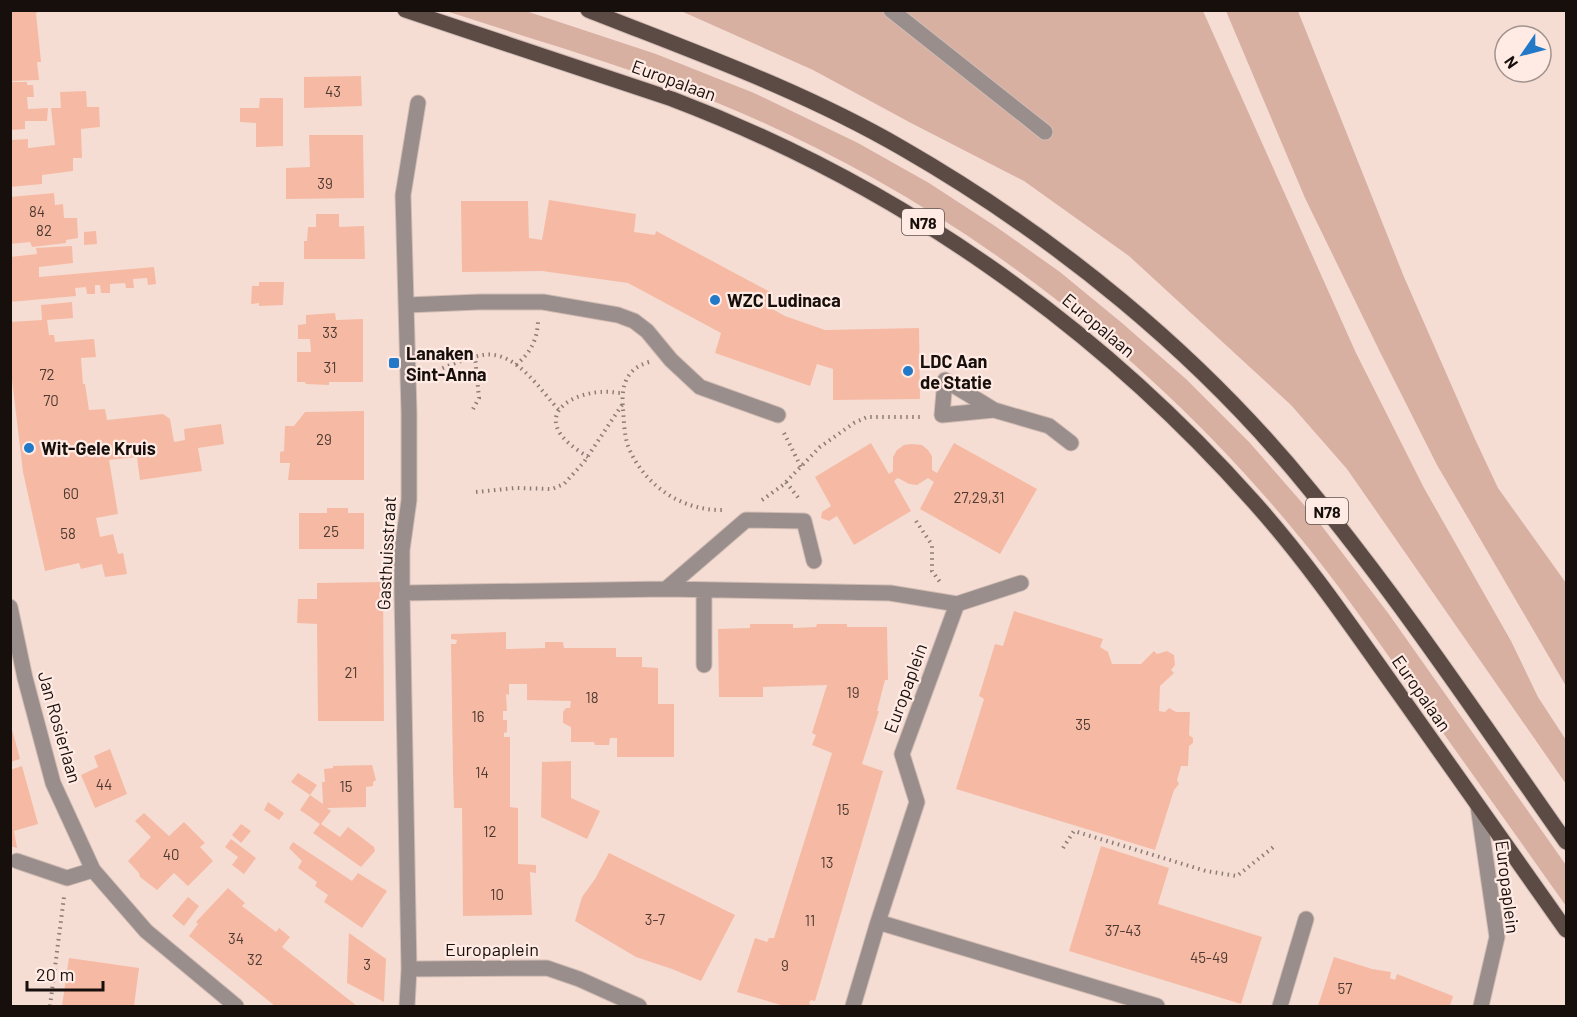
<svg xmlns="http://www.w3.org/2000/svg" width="1577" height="1017" font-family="Barlow,sans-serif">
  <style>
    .green { fill: #d8b0a2 }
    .building { fill: #f6baa4 }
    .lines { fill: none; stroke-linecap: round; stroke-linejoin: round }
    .minor-casing { stroke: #d1bcb4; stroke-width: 17 }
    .major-casing { stroke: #d1bcb4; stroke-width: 17 }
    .path { stroke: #8d7c76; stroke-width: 4; stroke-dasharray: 1.5 4.5; stroke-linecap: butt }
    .minor { stroke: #998e8b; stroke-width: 15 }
    .major { stroke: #5c4b45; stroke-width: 15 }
    .poi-dot { fill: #2179c7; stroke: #ffebe4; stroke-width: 2 }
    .labels { text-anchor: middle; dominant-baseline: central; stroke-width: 4.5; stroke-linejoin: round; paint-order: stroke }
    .number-label { font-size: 15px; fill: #4f3a32 }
    .shield { fill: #ffebe4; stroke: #5d514d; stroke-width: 1.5 }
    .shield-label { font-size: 16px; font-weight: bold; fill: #170f0c }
    .street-label { font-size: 18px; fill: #170f0c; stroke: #ffebe4 }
    .poi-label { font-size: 18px; font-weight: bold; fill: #170f0c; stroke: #ffebe4; text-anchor: start }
  </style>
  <rect width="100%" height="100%" fill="#f5ddd4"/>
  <path class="green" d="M446 11H526L656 54 754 93 858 143 929 183 995 226 1060 272 1122 323 1186 379 1250 443 1318 521 1388 613 1566 865V906C1515 834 1463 761 1412 689 1374 636 1338 583 1297 534 1179 390 1035 269 873 178 824 151 772 125 720 104 631 67 537 41 446 11Z
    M681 11H1203L1356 353 1424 488 1511 641 1538 697 1566 740V784L1347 469 1291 405 1129 256 1024 181 911 123 813 70Z
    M1226 11H1298L1404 277 1475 439 1498 488 1566 583V686L1437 465 1380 352 1305 198Z"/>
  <path class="building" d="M10 10H42L36 13 41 62H37L39 80 10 81Z
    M361 76 362 106 304 108V77Z
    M10 82H27V85H33L34 97H27L28 109 48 108 47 121H25V129L10 130Z
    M86 91 87 107H99L100 127 81 129 82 158H73V171L42 175V184L10 187V140L28 139V148L55 145 51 108H61L60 92Z
    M260 98H283V146L256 147V123L240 122V108H259Z
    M309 135H363L364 198 286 199V168L310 167Z
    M54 193 55 205 63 204 64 218H77L78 238 66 240V243L32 247 30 242 10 244V197Z
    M549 200 636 214 634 232 655 235 656 231 658 232 774 294 767 306 785 316 825 330 919 328 920 399 833 400V369L817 364 810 386 715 353 721 333 628 283 542 271 462 272 461 201H528L529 238 542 240Z
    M316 214H339V227L364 226 365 259H304V241H307L308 227H316Z
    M96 231 97 244 84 245V232Z
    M72 246 73 263 39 267V277L154 267 156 284 148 285 147 278 133 279 134 288H126L125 283 110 284V293H101L100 285H95V294H87L86 287 75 288 76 296 10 302V257L37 254 36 248Z
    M259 282H284L283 305 259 306V303L251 304 252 286H259Z
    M72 302 73 318 47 320 49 335H54L55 342 94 339 96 357 81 358 83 384H85L89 410 105 409 107 420 163 414 170 419 174 442 185 440 184 429 221 424 224 444 198 448 202 471 140 480 137 457 109 460 118 514 96 518 100 537 113 534 118 554 123 553 127 574 105 577 102 564 81 569 79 563 45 571 23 472 10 363V322L42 320 41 305Z
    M335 313 336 320 363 319V382H329V385L306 384 305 382H297V352H311L310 339H298V325L306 324V315Z
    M364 411V480H288L290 463H280V452L284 451 285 426H294L305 412Z
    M871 443 889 474 893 471V457L897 450 904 445 912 444 922 445 928 450 932 456V470L937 473 954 443 1037 489 1000 554 920 509 934 482 928 478 917 485 909 484 898 478 894 481 911 511 854 545 837 516 829 521 821 518 822 512 831 506 815 477Z
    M327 508H348V513H364V549H299V513H327Z
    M383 582 384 721H318L317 624 297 623 298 599H317V583Z
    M1014 611 1103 639 1100 647 1108 652 1112 664H1141L1154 651 1157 654 1167 651 1174 655 1175 665 1171 670 1174 673 1160 686 1159 711 1165 712 1169 708 1176 712H1190L1189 735 1193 738V743L1189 746 1188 766H1181L1177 780 1179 784 1174 790 1155 850 956 789 984 699 979 696 995 644 1003 646Z
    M750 624H793V628L816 627 817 624H847V627H887L888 680H885L877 711H879L862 764 883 771 815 1001 811 1000 809 1003 811 1006H784L737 992 755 938 767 942 769 938H774L832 753 812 745 816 735 812 733 827 685 763 687V697H719L718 629 750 628Z
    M506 632V649L545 648V642H563L564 648H616V657H642V667L658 668V704H674V757H617V738H610L609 745H595L594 742H571V727L563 723V712L566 708H570L571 701 527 700V684H509V695L506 694 507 711H503V720H507V732L504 733V737H510V807L518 808V864L536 865V873L530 872 532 915 463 916 462 808H454L453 773 451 644H456L457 640 451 639V634Z
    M10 722 20 759 10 762Z
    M110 749 127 794 95 808 81 775 98 767 94 756Z
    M571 761V798L600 811 587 839 541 817 542 762Z
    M372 765 376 780 373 782V786L366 787V807L327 808 331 811 321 824 340 837 348 827 374 847 375 851 361 867 313 833 320 824 300 810 310 795 323 804 322 782H325L324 769 333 768V766Z
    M22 766 38 824 14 831 17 848 10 846V770Z
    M298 773 317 785 310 795 291 782Z
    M268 802 284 813 279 820 264 810Z
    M144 813 169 836 184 822 205 843 200 847 213 861 188 886 174 873 157 890 140 877 139 873 128 861 151 837 135 821Z
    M241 824 251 831 241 843 232 835Z
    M231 839 256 858 244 874 232 865 238 857 225 847Z
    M293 842 352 881 358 873 387 891 362 928 324 902 328 895 315 886 317 882 298 868 302 861 289 848Z
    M1101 846 1169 868 1158 904 1262 937 1241 1004 1069 951Z
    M609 853 735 915 701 981 672 969 636 957 575 921 582 897 595 879Z
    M228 888 245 903 242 906 276 932 279 928 290 937 282 947 357 1006H275L189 936 198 924 196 922Z
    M188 897 199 906 184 926 172 916Z
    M349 933 386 959 384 1002 347 983Z
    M1334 957 1372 969 1391 972 1390 978 1395 980 1397 974 1453 996 1450 1006H1318Z
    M69 958 139 968 134 1006H62Z"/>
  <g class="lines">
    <defs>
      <path id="minor" d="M891 10 1045 132
        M407 305 479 302H543L618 315 634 321 647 331 671 360 700 387 778 415
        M994 410 942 415 945 380 994 410 1049 426 1071 443
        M666 589 890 593 957 604 1021 583
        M704 590V665
        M402 593 666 589 746 520 804 521 814 561
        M10 607 25 678 53 783 93 870 146 931 236 1006
        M1478 806 1497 937 1481 1006
        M17 861 67 878 93 870
        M878 922 1157 1006
        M409 969 547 968 579 979 639 1006
        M407 1006 409 969 402 593V550L409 500V412L403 195 418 103
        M853 1006 878 922 917 802 902 754 957 604
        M1280 1006 1306 919"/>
      <path id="major" d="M405 10 672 99C896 184 1094 322 1253 501 1307 561 1353 629 1400 695 1455 774 1511 852 1566 930
        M588 10C694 52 802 90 902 148 1055 236 1198 352 1310 490 1402 602 1483 724 1566 842"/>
    </defs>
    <use href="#minor" class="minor-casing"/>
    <use href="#major" class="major-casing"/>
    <path class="path" d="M649 362C625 369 621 387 623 409 624 421 624 434 628 446 644 486 683 512 726 510
      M516 365C530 353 537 341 538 322
      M426 375C444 368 464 358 483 355 516 350 540 390 559 410
      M473 409 479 398 475 357
      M784 433 801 467
      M588 457C576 449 558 438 556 423 553 402 586 392 602 392 609 391 615 393 622 393
      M786 482 800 500
      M476 492 515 488 552 489 564 484 584 462 622 405
      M762 500 783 485 820 447 854 423 867 417H923
      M916 521 932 545V571L940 582
      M1063 848 1074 831 1206 871 1237 876 1276 845
      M50 1006 64 897"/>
    <use href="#minor" class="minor"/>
    <use href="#major" class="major"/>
  </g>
  <g class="poi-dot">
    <circle cx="715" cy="300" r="6"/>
    <rect x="388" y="357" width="12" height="12" rx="3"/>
    <circle cx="908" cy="371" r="6"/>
    <circle cx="29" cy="448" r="6"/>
  </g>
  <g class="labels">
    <g class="number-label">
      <text x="333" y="91">43</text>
      <text x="325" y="183">39</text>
      <text x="37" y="211">84</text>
      <text x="44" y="230">82</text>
      <text x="330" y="332">33</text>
      <text x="330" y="367">31</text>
      <text x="47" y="374">72</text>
      <text x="51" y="400">70</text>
      <text x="324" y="439">29</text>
      <text x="71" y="493">60</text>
      <text x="979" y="497">27,29,31</text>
      <text x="331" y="531">25</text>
      <text x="68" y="533">58</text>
      <text x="351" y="672">21</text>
      <text x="853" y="692">19</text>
      <text x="592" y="697">18</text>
      <text x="478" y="716">16</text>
      <text x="1083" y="724">35</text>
      <text x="482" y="772">14</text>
      <text x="104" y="784">44</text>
      <text x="346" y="786">15</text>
      <text x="843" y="809">15</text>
      <text x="490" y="831">12</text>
      <text x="171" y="854">40</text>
      <text x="827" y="862">13</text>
      <text x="497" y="894">10</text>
      <text x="655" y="919">3-7</text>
      <text x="810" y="920">11</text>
      <text x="1123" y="930">37-43</text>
      <text x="236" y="938">34</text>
      <text x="1209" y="957">45-49</text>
      <text x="255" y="959">32</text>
      <text x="367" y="964">3</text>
      <text x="785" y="965">9</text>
      <text x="1345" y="988">57</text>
    </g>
    <g class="shield">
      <rect x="902" y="209" width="42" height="26" rx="4.5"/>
      <rect x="1306" y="498" width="42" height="26" rx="4.5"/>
    </g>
    <g class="shield-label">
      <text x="923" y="222">N78</text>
      <text x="1327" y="511">N78</text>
    </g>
    <g class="street-label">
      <text transform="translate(674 80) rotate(20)">Europalaan</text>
      <text transform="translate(1099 325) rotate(40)">Europalaan</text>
      <text transform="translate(386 553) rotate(-87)">Gasthuisstraat</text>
      <text transform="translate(905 688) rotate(-70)">Europaplein</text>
      <text transform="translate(1422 693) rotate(55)">Europalaan</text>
      <text transform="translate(60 727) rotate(74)">Jan Rosierlaan</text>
      <text transform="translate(1508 887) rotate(83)">Europaplein</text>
      <text x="492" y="949">Europaplein</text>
    </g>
    <g class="poi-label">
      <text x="727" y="300">WZC Ludinaca</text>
      <text x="406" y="353">Lanaken<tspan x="406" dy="21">Sint-Anna</tspan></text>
      <text x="920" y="361">LDC Aan<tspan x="920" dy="21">de Statie</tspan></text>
      <text x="41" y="448">Wit-Gele Kruis</text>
    </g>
  </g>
  <rect width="1577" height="1017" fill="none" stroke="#170f0c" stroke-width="24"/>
  <g transform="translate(1523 54) rotate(235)"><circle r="28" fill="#ffebe4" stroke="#a2938e" stroke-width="1.5"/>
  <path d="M0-4.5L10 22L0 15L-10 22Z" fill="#2179c7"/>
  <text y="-9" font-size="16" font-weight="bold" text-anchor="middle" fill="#170f0c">N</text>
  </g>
  <path d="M27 981v9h76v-9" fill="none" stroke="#170f0c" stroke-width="3"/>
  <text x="36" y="981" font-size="18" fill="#170f0c" stroke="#ffebe4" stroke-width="4.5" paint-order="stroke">20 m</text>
</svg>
